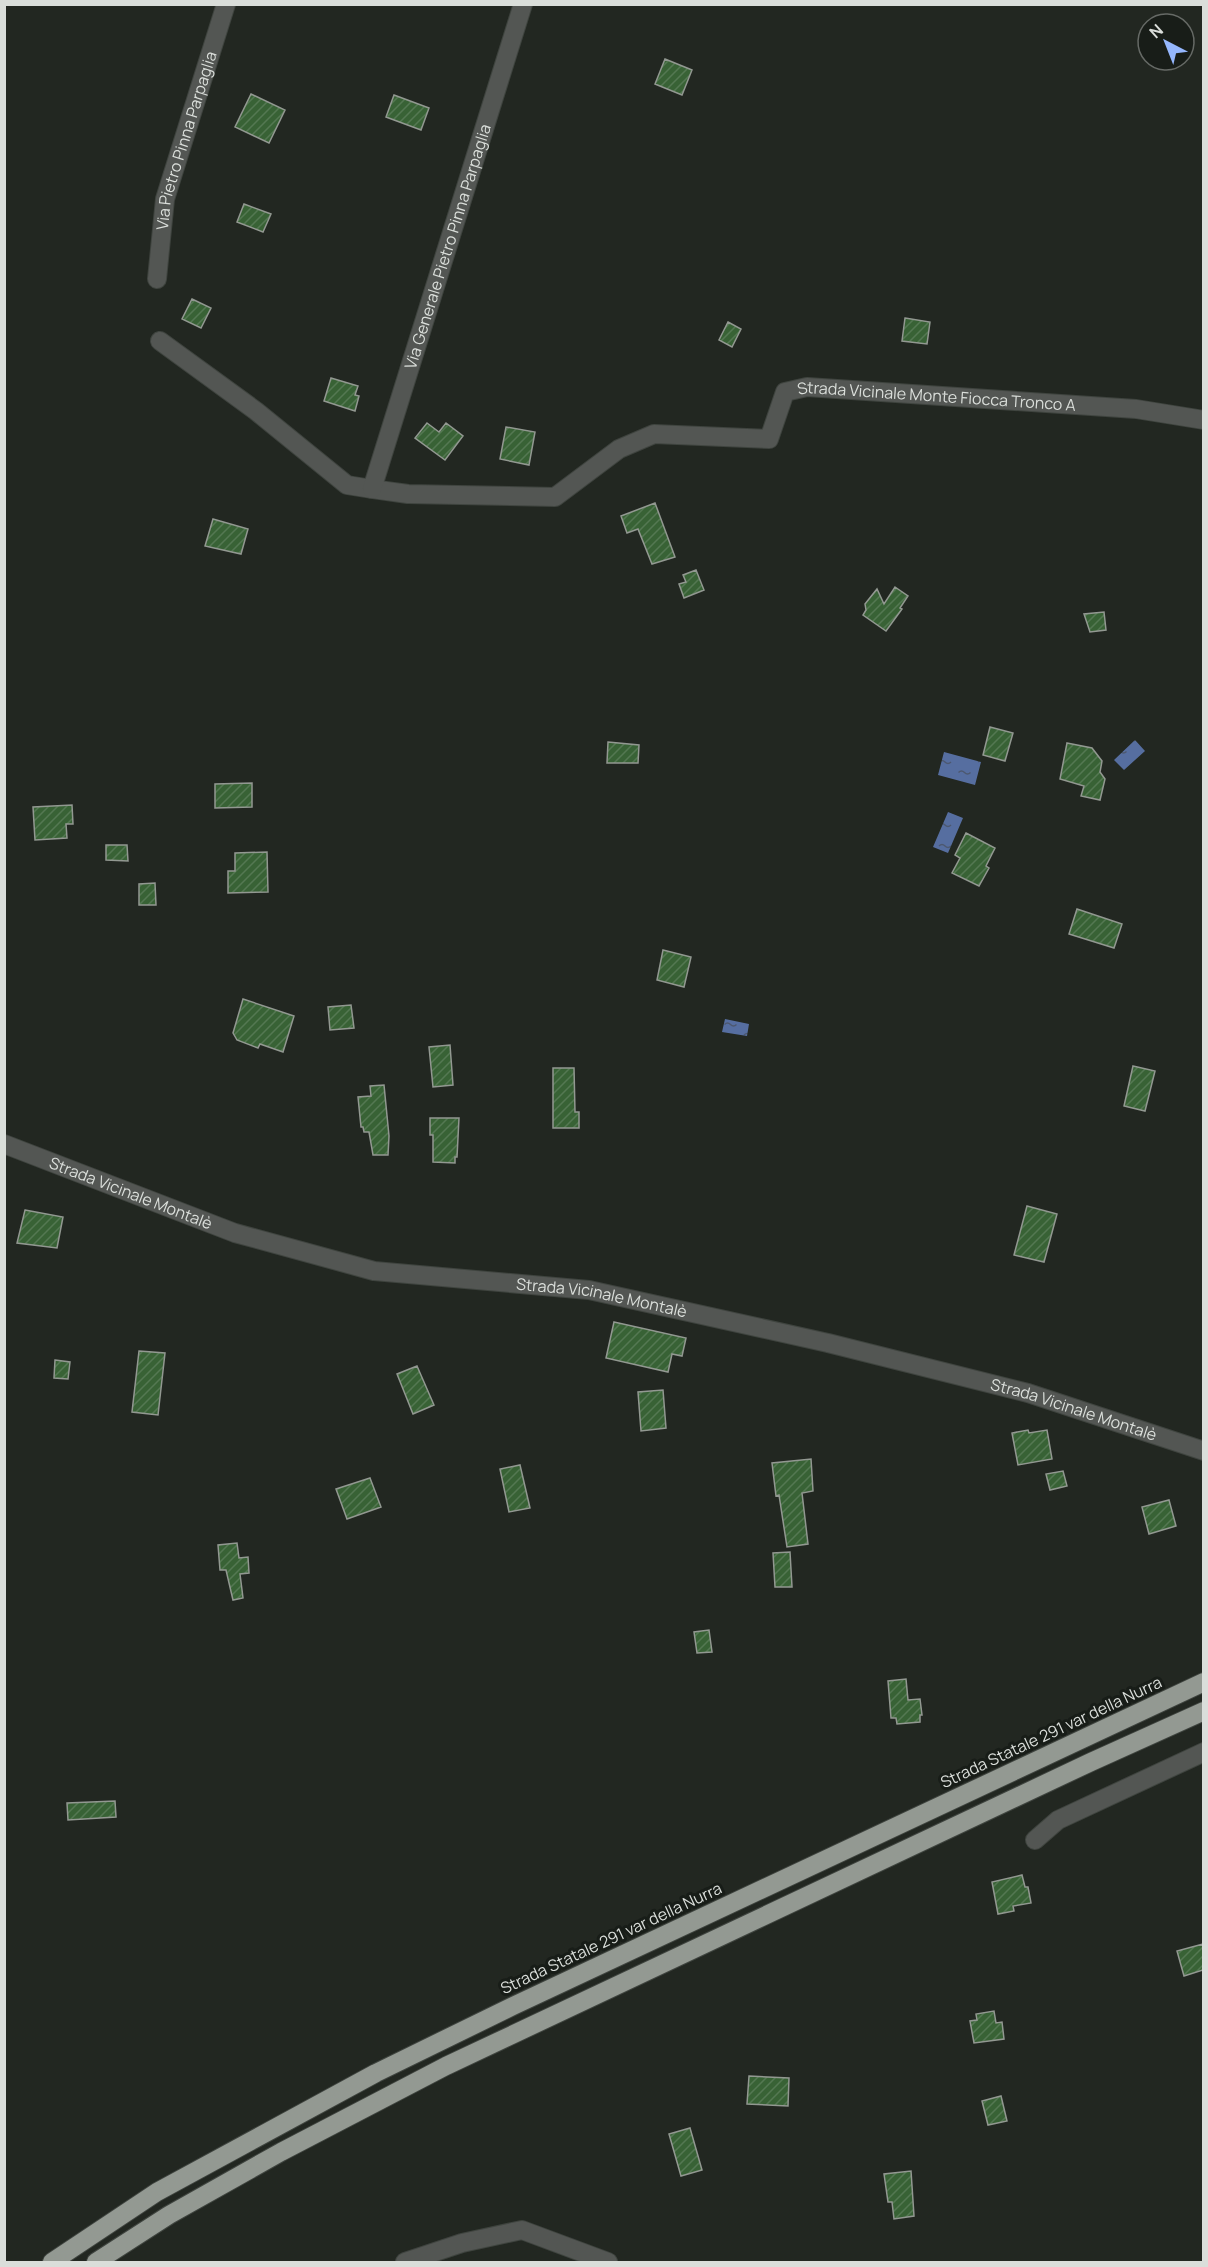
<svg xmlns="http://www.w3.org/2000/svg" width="1208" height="2267" font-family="Manrope,sans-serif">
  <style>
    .water { fill: url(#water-ripples) }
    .building { fill: url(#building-hatch); stroke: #929891; stroke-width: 1.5 }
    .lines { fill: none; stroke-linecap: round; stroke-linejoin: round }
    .street-casing { stroke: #3f443f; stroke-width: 20 }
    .highway-casing { stroke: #3f443f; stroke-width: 20 }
    .street { stroke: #535653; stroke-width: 18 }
    .highway { stroke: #939992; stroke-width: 18 }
    .labels { text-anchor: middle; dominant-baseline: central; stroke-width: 6; stroke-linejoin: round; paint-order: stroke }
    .street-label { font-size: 16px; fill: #dadeda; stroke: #181d18 }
  </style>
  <defs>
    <pattern id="water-ripples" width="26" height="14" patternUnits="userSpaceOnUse" patternTransform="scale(1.5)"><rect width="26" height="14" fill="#566ea0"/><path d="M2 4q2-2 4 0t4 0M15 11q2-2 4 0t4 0" fill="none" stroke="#4c5870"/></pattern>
    <pattern id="building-hatch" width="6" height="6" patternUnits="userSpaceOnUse" patternTransform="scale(1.5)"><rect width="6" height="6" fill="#386235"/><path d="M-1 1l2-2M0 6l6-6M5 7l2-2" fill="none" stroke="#547852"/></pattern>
  </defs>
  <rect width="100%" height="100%" fill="#222721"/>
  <path class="water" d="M1135 740 1145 751 1124 770 1114 760Z
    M944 752 981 762 975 785 938 775Z
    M948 812 963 818 948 853 933 847Z
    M725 1019 749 1024 747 1036 722 1032Z"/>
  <path class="building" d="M665 59 692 70 682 95 655 84Z
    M251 94 285 110 269 143 235 127Z
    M394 95 429 108 421 130 386 117Z
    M244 204 271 214 263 232 237 222Z
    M192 299 211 308 201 328 182 319Z
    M905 318 930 322 927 344 902 341Z
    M728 322 741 329 732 347 719 340Z
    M331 378 358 386 355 395 359 396 355 411 324 401Z
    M427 423 439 432 446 423 463 436 445 460 415 438Z
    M506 427 535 432 529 465 500 459Z
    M655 503 675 557 652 564 638 529 627 533 621 516Z
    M213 519 248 529 241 554 205 546Z
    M696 570 704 590 684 598 679 584 686 582 683 575Z
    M895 587 908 596 900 608 902 609 886 631 863 615 866 610 865 604 877 589 884 604Z
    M1104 612 1106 630 1090 632 1084 614Z
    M990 727 1013 733 1005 761 983 755Z
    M608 742 639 745 638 763H607Z
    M1067 743 1092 748 1102 761 1100 772 1105 779 1100 800 1081 796 1084 786 1060 779Z
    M252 783V807L215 808V784Z
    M72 805 73 824H66L67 838 35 840 33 807Z
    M966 833 995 848 986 866 989 868 979 886 952 873 960 858 955 855Z
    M106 845H127L128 861 106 860Z
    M267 852 268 892 228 893V871H235V853Z
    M155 883 156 905H139V884Z
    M1077 909 1122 924 1114 948 1069 934Z
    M663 950 691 957 684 987 657 980Z
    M243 999 294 1016 283 1052 260 1044 258 1048 237 1040 233 1033Z
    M351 1005 354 1028 330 1030 328 1007Z
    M450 1045 453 1085 433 1087 429 1047Z
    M1133 1066 1155 1071 1145 1111 1124 1106Z
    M553 1068H574L575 1112H579V1128H553Z
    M384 1085 389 1136 388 1155H373L369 1132H364L363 1127H361L358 1097 371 1096 370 1086Z
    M430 1118H459L457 1157H455V1163L433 1162V1135H430Z
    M1027 1206 1057 1214 1044 1262 1014 1255Z
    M25 1210 63 1217 57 1248 17 1243Z
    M614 1322 686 1338 682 1356 672 1354 668 1372 606 1358Z
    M139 1351 165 1353 158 1415 132 1412Z
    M55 1360 70 1362 68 1379 54 1378Z
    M417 1366 434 1405 413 1414 397 1374Z
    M663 1390 666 1428 641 1431 638 1392Z
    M1028 1430 1029 1433 1047 1430 1052 1459 1018 1465 1012 1433Z
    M811 1459 813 1491 802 1493 808 1544 787 1547 779 1495 776 1496 772 1463Z
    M520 1465 530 1508 509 1512 500 1469Z
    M1063 1471 1067 1486 1050 1490 1046 1474Z
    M370 1478 381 1507 347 1519 336 1489Z
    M1169 1500 1176 1526 1149 1534 1142 1507Z
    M237 1543 239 1558 248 1557 249 1573 240 1574 243 1598 233 1600 226 1570H220L218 1545Z
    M790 1552 792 1587H775L773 1553Z
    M709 1630 712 1652 697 1653 694 1632Z
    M906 1679 908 1700 920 1699 922 1715H920V1722L897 1724 896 1718H891L888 1681Z
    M115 1801 116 1817 68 1820 67 1803Z
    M1022 1875 1025 1887H1028L1031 1903 1013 1906 1014 1911 998 1914 992 1882Z
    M1203 1944V1970L1184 1976 1177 1951Z
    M994 2011 996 2023 1002 2022 1004 2039 974 2043 970 2021 977 2020 976 2014Z
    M749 2076 789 2078 788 2106 747 2104Z
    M1001 2096 1007 2121 988 2125 982 2101Z
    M690 2128 702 2170 681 2176 669 2134Z
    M911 2171 914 2216 894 2219 892 2202H888L884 2174Z"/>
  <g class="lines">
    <defs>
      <g id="street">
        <path id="s1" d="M157 279 165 199 226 4"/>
        <path id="s2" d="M160 341 256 411 347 485 372 489 408 494 555 497 619 449 654 434 769 439 785 392 807 387 1136 409 1204 420"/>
        <path id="s3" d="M372 489 523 4"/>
        <path id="s4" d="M4 1144 235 1233 374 1271 589 1290 828 1343 1028 1393 1204 1451"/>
        <path d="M1035 1840 1058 1820 1204 1752"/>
        <path d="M405 2262 462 2243 522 2230 608 2262"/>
      </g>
      <path id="highway" d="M52 2262 157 2192 376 2073 513 2006 1204 1682
        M96 2262 169 2215 281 2152 446 2066 1091 1762 1204 1711"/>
    </defs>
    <use href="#street" class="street-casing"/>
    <use href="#highway" class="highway-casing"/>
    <use href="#street" class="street"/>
    <use href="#highway" class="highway"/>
  </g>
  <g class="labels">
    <g class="street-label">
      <text stroke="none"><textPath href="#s1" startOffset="142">Via Pietro Pinna Parpaglia</textPath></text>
      <text stroke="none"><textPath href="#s3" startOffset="254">Via Generale Pietro Pinna Parpaglia</textPath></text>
      <text stroke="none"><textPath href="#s2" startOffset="880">Strada Vicinale Monte Fiocca Tronco A</textPath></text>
      <text stroke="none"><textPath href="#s4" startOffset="136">Strada Vicinale Montalè</textPath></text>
      <text stroke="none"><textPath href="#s4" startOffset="621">Strada Vicinale Montalè</textPath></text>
      <text stroke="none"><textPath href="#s4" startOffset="1107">Strada Vicinale Montalè</textPath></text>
      <text transform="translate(1051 1732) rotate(-25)">Strada Statale 291 var della Nurra</text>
      <text transform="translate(611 1938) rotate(-25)">Strada Statale 291 var della Nurra</text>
    </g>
  </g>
  <rect width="1208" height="2267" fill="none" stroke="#dadeda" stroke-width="12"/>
  <g transform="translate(1166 42) rotate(318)"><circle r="28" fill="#181d18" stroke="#666a66" stroke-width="1.5"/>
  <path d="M0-4.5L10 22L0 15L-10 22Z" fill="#95b7fd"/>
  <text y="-9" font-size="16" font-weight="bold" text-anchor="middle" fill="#dadeda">N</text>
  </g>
</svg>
